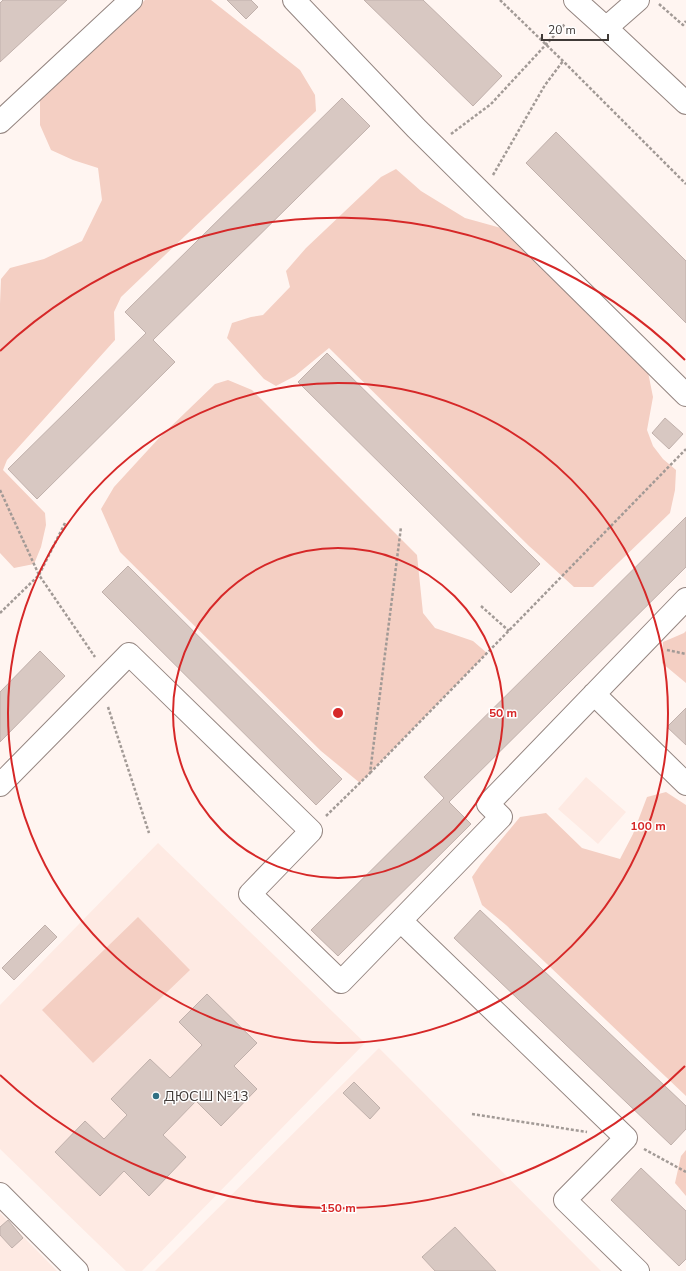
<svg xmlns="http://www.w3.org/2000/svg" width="686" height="1271" font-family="'Nunito Sans',sans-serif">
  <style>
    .built { fill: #feeae3 }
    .green { fill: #f4cfc3 }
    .building { fill: #d8c8c2; stroke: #c0b0ab }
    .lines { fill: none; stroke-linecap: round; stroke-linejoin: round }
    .minor-casing { stroke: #948580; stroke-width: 24 }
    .path { stroke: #a29a96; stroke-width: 2.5; stroke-dasharray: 3 2; stroke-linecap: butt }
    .minor { stroke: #fff; stroke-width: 22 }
    .ring { fill: none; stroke: #d62828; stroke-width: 2 }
    .poi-dot { fill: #2f7083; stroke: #fff; stroke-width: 1.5 }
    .labels { text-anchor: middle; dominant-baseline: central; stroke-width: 3; stroke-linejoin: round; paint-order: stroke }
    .poi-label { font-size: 14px; fill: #403a37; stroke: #fff; text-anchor: start }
    .centre { fill: #d62828; stroke: #fff; stroke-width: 2 }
    .ring-label { font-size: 12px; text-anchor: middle; font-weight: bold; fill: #d62828; stroke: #fff; stroke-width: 3; stroke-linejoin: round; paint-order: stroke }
  </style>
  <rect width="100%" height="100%" fill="#fff5f1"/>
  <path class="built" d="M586 777 626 812 598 844 558 809Z
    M158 843 365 1043 142 1271H126L0 1149V1005Z
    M379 1048 601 1271H155Z
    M0 1213 57 1271H0Z"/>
  <path class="green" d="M145 0H211L300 70 315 95 316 111 121 297 114 312 115 340 7 460 3 470 45 513 46 525 41 547 34 564 14 568 0 553V304L1 279 10 268 44 259 82 241 102 200 98 168 73 160 51 150 40 125V100Z
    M396 169 421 191 465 218 501 228 586 307 648 372 653 397 647 430 653 446 663 459 676 470 675 490 670 513 593 587H574L529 546 329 348 295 376 276 386 264 379 227 338 232 323 251 317 263 315 290 287 286 271 306 248 381 177Z
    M228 380 252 390 417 555 423 613 435 628 473 641 487 653 360 783 321 751 120 552 101 509 114 487 159 438 215 384Z
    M686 631V683L662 663 663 642 684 633Z
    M666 792 686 805V1096L506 925 482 905 472 877 481 864 520 817 546 813 582 848 620 859 633 834 647 797Z
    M138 917 190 970 93 1063 42 1010Z
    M686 1150V1196L675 1183 681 1156Z"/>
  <path class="building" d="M3 0H67L0 62V3Z
    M227 0H251L258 7 246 19Z
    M364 0H423L502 76 473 106Z
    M342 98 370 126 153 340 175 362 37 499 8 469 146 333 125 312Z
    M556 132 686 261V323L526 163Z
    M327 353 540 564 511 593 298 382Z
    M665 418 683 434 669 449 652 433Z
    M686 517V567L449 802 471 824 338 956 311 930 444 798 424 777Z
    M128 566 342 779 316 805 102 592Z
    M40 651 65 676 0 742V692Z
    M686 708V745L667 727Z
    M480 910 686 1106V1129L671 1145 454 938Z
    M45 925 57 937 14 980 2 968Z
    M207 994 257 1043 234 1066 257 1089 221 1126 196 1101 163 1135 186 1157 149 1196 124 1171 100 1196 55 1152 85 1121 104 1139 127 1115 111 1099 150 1059 170 1078 202 1045 179 1022Z
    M354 1082 380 1108 370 1119 343 1093Z
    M641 1168 686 1211V1259L679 1266 611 1200Z
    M8 1220 23 1238 12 1248 0 1235V1227Z
    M455 1227 496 1271H435L422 1257Z"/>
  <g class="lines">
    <defs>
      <path id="minor" d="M294 0 416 128 686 395
        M575 0 606 28 686 103
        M606 28 638 0
        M0 122 131 0
        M594 694 686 784
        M0 785 129 654 311 831 250 894 341 982 501 817 488 804 686 599
        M401 921 626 1138 565 1200 638 1271
        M0 1194 77 1271"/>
    </defs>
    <use href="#minor" class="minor-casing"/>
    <path class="path" d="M500 0 563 61 686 184
      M659 4 683 25 686 21
      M451 134 491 104 565 24
      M493 175 545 85 563 61
      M0 490 39 575 0 613
      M65 523 39 575 95 657
      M481 606 509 631
      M667 650 686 654
      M108 707 149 833
      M370 773 686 449
      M326 816 370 773 401 527
      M472 1114 587 1132
      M644 1149 686 1172"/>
    <use href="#minor" class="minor"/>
  </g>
  <g class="ring">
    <circle cx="338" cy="713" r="165"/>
    <circle cx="338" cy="713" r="330"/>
    <path d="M685 1066A495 495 0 0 1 0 1075M0 351A495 495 0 0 1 685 360"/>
  </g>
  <circle class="poi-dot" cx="156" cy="1096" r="4"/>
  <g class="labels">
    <g class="poi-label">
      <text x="164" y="1096">ДЮСШ №13</text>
    </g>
  </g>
  <circle cx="338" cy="713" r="6" class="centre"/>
  <g class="ring-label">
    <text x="503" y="717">50 m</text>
    <text x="648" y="830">100 m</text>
    <text x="338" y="1212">150 m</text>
  </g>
  <path d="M542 34v6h66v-6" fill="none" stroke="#403a37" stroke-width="2"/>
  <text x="548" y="34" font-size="12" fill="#403a37" stroke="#ffffff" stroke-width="3" paint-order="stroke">20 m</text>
</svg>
